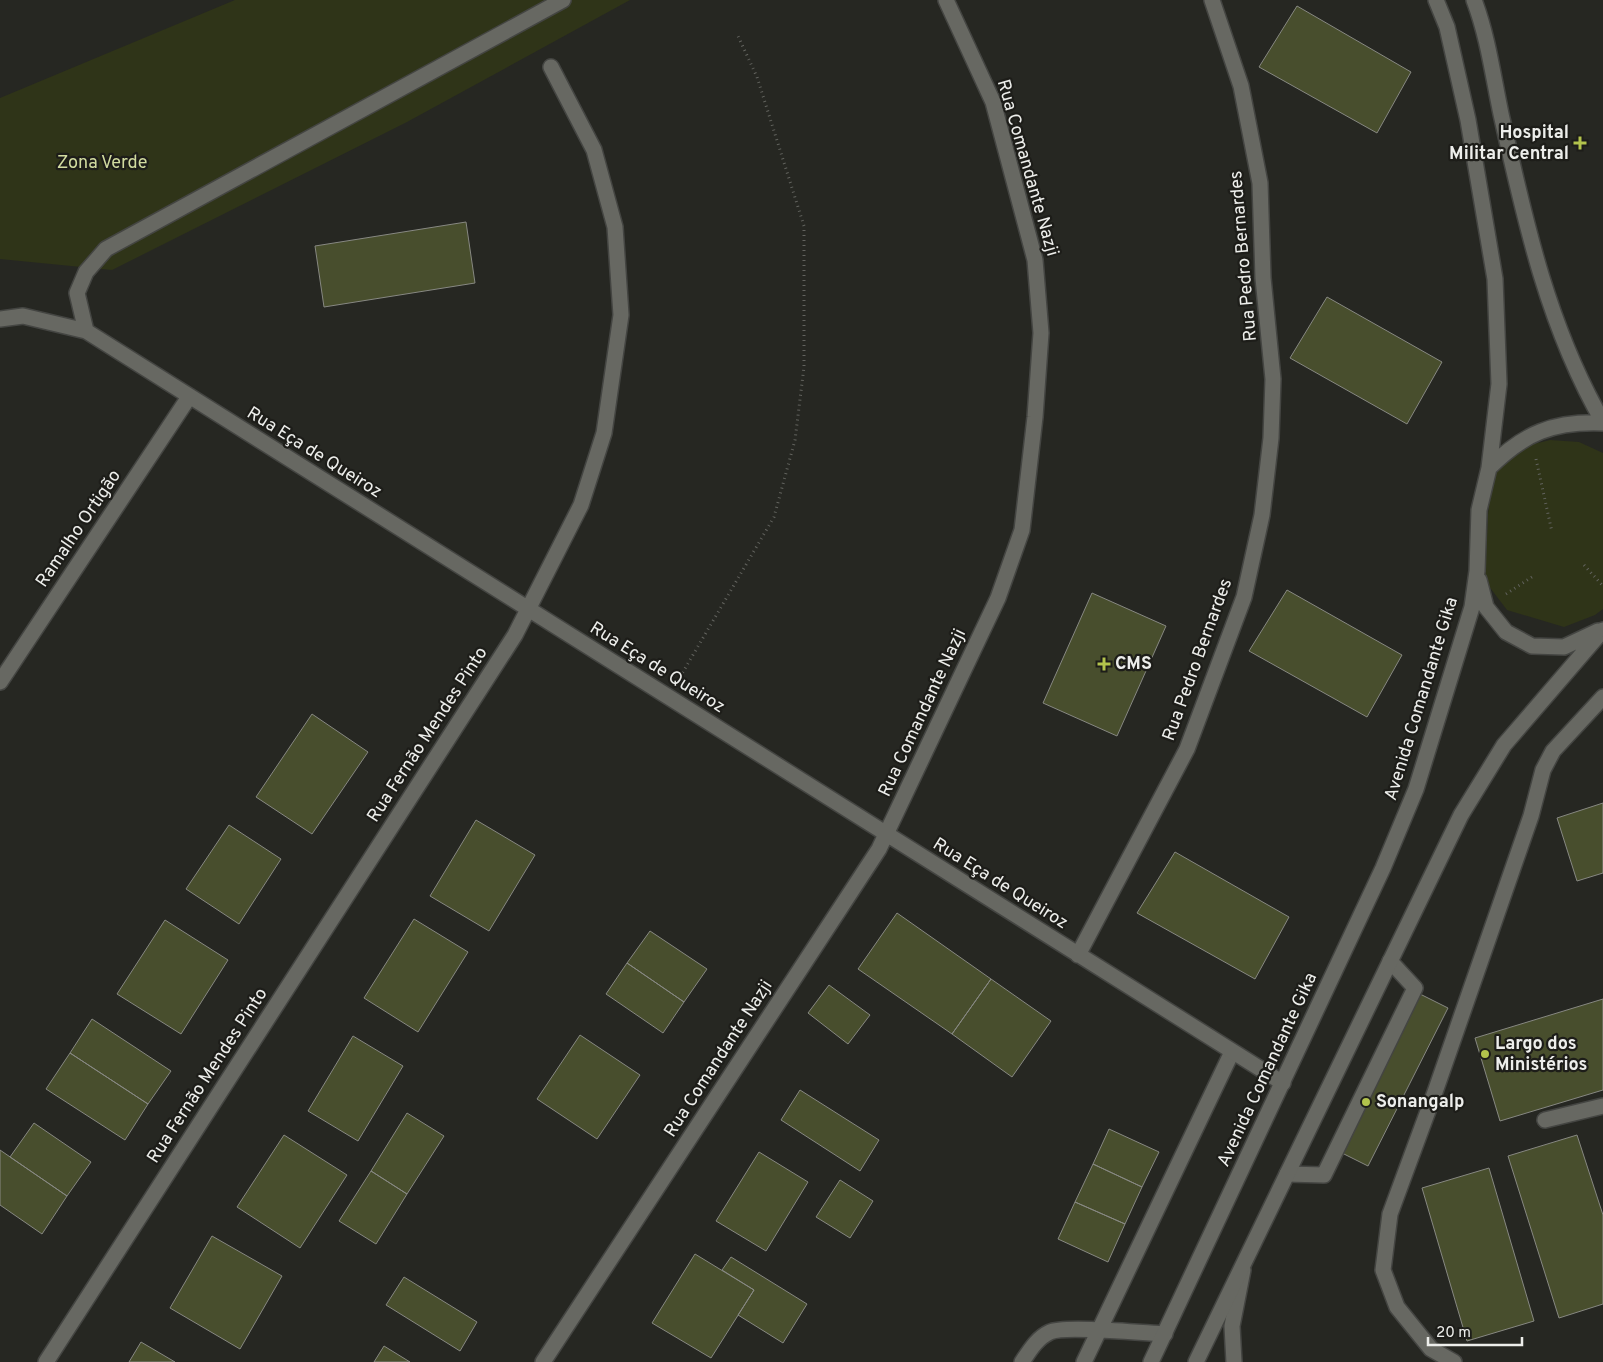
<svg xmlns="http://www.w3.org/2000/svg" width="1603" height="1362" font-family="Overpass,sans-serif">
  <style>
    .green { fill: #2f3418 }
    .building { fill: #484e2d; stroke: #878882 }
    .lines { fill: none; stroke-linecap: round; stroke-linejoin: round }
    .lane-casing { stroke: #444542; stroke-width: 18 }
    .street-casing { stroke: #444542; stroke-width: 18 }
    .secondary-casing { stroke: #444542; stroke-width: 18 }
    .path { stroke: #62635e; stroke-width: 3; stroke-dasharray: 1 4; stroke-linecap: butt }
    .lane { stroke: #676862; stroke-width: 15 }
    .street { stroke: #676862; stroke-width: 15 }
    .secondary { stroke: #676862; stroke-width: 15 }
    .poi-dot { fill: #b2c34c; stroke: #1d1d19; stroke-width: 2 }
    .labels { text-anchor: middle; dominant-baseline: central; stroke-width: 4.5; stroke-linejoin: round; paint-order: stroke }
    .poi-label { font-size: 18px; font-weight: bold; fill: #edeeeb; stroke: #1d1d19; text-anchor: start }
    .park-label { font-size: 18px; fill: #d1db9f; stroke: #1d1d19 }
    .street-label { font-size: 18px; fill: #edeeeb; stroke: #1d1d19 }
  </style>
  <rect width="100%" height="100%" fill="#262722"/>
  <path class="green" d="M235 0H630L407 122 112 270 0 259V98Z
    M1550 440 1579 442 1603 453V609L1595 615 1564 627 1507 610 1485 581 1488 515 1493 472 1518 448Z"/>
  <path class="building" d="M1297 6 1411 72 1377 133 1259 67Z
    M466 222 475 283 324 307 315 246Z
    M1327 297 1442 362 1407 424 1290 358Z
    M1287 590 1402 655 1367 717 1249 651Z
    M1092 593 1166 626 1117 736 1043 703Z
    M312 714 368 752 312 834 256 797Z
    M1603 803V873L1577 881 1557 818Z
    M476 820 535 855 489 931 430 896Z
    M229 825 281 859 239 924 186 889Z
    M1175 852 1289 917 1255 979 1137 913Z
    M897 913 991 979 952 1034 858 969Z
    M414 919 468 952 418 1032 364 998Z
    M165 920 228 960 181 1034 117 994Z
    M650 931 707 969 684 1002 627 963Z
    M627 963 684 1002 663 1033 606 994Z
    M991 979 1051 1021 1012 1077 952 1034Z
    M829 985 870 1015 848 1044 808 1013Z
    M1420 994 1448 1008 1368 1166 1340 1152Z
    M1603 999V1090L1500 1121 1475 1038Z
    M92 1019 171 1071 148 1104 70 1053Z
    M580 1035 640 1075 597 1139 537 1099Z
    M353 1036 403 1066 358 1141 308 1111Z
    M70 1053 148 1104 125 1140 46 1089Z
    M800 1090 879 1140 860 1171 781 1120Z
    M407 1113 444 1136 407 1194 371 1171Z
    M34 1123 91 1162 67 1196 10 1157Z
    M1109 1129 1159 1152 1142 1187 1093 1164Z
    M284 1135 347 1175 300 1248 237 1207Z
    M1577 1135 1603 1215V1304L1559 1318 1508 1156Z
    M0 1150 67 1196 42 1234 0 1205Z
    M759 1152 808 1182 766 1251 716 1221Z
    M1093 1164 1142 1187 1125 1224 1075 1202Z
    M1489 1168 1534 1321 1467 1341 1422 1188Z
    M371 1171 407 1194 376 1244 339 1221Z
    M840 1180 873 1201 850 1238 816 1217Z
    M1075 1202 1125 1224 1108 1262 1058 1239Z
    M212 1236 282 1276 240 1349 170 1308Z
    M695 1254 754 1290 711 1358 652 1323Z
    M731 1257 807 1304 783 1343 738 1315 754 1290 722 1270Z
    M404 1277 477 1322 460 1351 386 1305Z
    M141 1342 175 1362H129Z
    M384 1346 410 1362H374Z"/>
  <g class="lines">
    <defs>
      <path id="lane" d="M1545 1120 1603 1106
        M1287 1174 1324 1175 1415 988 1390 961
        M1022 1362C1030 1350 1037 1338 1050 1332 1064 1325 1145 1333 1165 1334
        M1084 1362 1232 1052
        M1454 1362 1431 1349 1397 1307 1383 1270 1390 1214 1435 1092 1531 816 1543 770 1553 751 1603 697"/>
      <path id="street" d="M0 319 23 316 86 331 1283 1083
        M86 331 77 293 86 272 106 249 563 0
        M0 682 189 397
        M1078 955 1187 749 1244 597 1262 515 1271 438 1273 379 1263 278 1260 183 1241 86 1212 0
        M46 1362 515 635 581 505 604 433 621 315 615 227 594 150 551 67
        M543 1362 879 849 998 598 1022 530 1035 417 1041 333 1035 260 993 102 946 0
        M1234 1362 1232 1326 1243 1270"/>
      <path id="secondary" d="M1474 0C1488 37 1493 76 1501 114 1525 221 1548 327 1603 422
        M1489 468C1524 433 1553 421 1603 423
        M1479 580 1486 607 1506 632 1532 646 1564 647 1598 631
        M1151 1362 1383 868 1416 789 1472 607 1477 571 1479 510 1489 468 1499 384 1495 279 1468 120 1447 27 1436 0
        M1196 1362 1461 815 1504 745 1603 630"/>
    </defs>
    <use href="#lane" class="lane-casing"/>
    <use href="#street" class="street-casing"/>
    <use href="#secondary" class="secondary-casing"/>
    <path class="path" d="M1536 459 1552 532
      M1584 565 1603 586
      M1506 594 1535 575
      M680 677 774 517 795 440 804 367V226L757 77 738 36"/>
    <use href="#lane" class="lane"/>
    <use href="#street" class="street"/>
    <use href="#secondary" class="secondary"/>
  </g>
  <g class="poi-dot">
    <path d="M1577.5 135.5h5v5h5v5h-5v5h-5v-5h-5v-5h5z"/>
    <path d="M1101.5 656.5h5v5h5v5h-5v5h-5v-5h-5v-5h5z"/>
    <circle cx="1485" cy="1054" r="5"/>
    <circle cx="1366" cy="1102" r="5"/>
  </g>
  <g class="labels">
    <g class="poi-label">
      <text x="1569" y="133" text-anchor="end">Hospital<tspan x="1569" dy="21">Militar Central</tspan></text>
      <text x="1115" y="664">CMS</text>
      <text x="1495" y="1044">Largo dos<tspan x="1495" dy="21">Ministérios</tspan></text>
      <text x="1376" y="1102">Sonangalp</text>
    </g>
    <g class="park-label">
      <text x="102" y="163">Zona Verde</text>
    </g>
    <g class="street-label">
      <text transform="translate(1027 168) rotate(74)">Rua Comandante Nazji</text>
      <text transform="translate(1244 256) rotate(-95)">Rua Pedro Bernardes</text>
      <text transform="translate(314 453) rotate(32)">Rua Eça de Queiroz</text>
      <text transform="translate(79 529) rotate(-56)">Ramalho Ortigão</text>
      <text transform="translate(1198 660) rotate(-70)">Rua Pedro Bernardes</text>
      <text transform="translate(657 668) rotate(32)">Rua Eça de Queiroz</text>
      <text transform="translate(1422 699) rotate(-73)">Avenida Comandante Gika</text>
      <text transform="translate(923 713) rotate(-65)">Rua Comandante Nazji</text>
      <text transform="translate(428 735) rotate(-57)">Rua Fernão Mendes Pinto</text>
      <text transform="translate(1000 884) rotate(32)">Rua Eça de Queiroz</text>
      <text transform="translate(719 1059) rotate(-57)">Rua Comandante Nazji</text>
      <text transform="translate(1268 1070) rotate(-65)">Avenida Comandante Gika</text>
      <text transform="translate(208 1076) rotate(-57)">Rua Fernão Mendes Pinto</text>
    </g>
  </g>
  <path d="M1428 1337v8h94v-8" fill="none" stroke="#edeeeb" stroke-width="2.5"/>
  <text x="1436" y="1337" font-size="15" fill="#edeeeb" stroke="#1d1d19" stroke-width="4" paint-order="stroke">20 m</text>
</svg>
